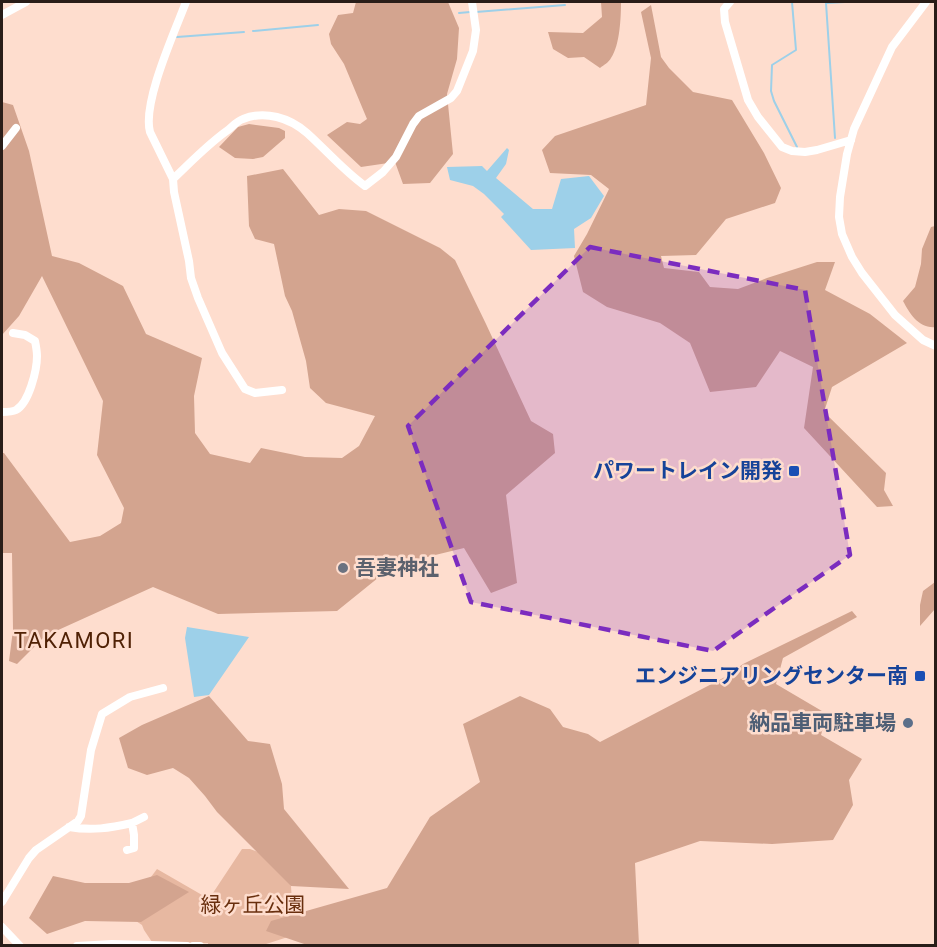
<svg xmlns="http://www.w3.org/2000/svg" width="937" height="947" font-family="Roboto,'Noto Sans JP',sans-serif">
  <style>
    .green { fill: #e7b8a1 }
    .forest { fill: #d3a48f }
    .water { fill: #9dd0e9 }
    .lines { fill: none; stroke-linecap: round; stroke-linejoin: round }
    .stream { stroke: #9dd0e9; stroke-width: 2 }
    .minor { stroke: #fff; stroke-width: 8 }
    .marked { fill: #7b2cbf; fill-opacity: 0.2; stroke: #7b2cbf; stroke-width: 4.5; stroke-dasharray: 12 8; stroke-linejoin: round }
    .transit-dot { fill: #1a4fb4; stroke: #feddce; stroke-width: 2 }
    .worship-dot { fill: #6b7280; stroke: #feddce; stroke-width: 2 }
    .service-dot { fill: #5c6f8a; stroke: #feddce; stroke-width: 2 }
    .labels { text-anchor: middle; dominant-baseline: central; stroke-width: 5; stroke-linejoin: round; paint-order: stroke }
    .transit-label { font-size: 21px; font-weight: bold; fill: #164399; stroke: #feddce; text-anchor: end }
    .worship-label { font-size: 21px; font-weight: bold; fill: #5b616d; stroke: #feddce; text-anchor: start }
    .service-label { font-size: 21px; font-weight: bold; fill: #4e5e75; stroke: #feddce; text-anchor: end }
    .park-label { font-size: 21px; fill: #692f0e; stroke: #feddce }
    .neighbourhood-label { font-size: 22px; letter-spacing: 1.5px; fill: #502105; stroke: #feddce }
  </style>
  <rect width="100%" height="100%" fill="#feddce"/>
  <path class="green" d="M242 849H250L283 861 291 886 294 935 260 946H208V943L152 942 144 930 142 925 124 913 157 869 209 899Z"/>
  <path class="forest" d="M356 2H448L459 28 457 59 447 94 453 154 430 183 403 184 395 162 361 167 327 135 347 122 360 124 367 119 344 64 331 44 329 34 338 15 353 13Z
    M601 2H621C621 17 620 45 611 58 609 62 604 65 600 68L584 57 568 58 553 49 548 32 583 33 602 17Z
    M651 5 661 57 669 68 693 92 732 100 764 153 781 188 775 203 726 219 696 255 661 256 664 268 699 272 710 287 738 289 767 278 817 262H835L825 290 870 314 907 343 832 387 824 412 886 473 884 490 893 506 877 507 804 428 813 367 780 351 756 387 710 392 690 343 660 323 607 307 583 292 574 256 587 234 609 189 591 175 550 173 542 150 555 136 646 105 651 58 641 12Z
    M2 102 13 105 29 151 52 256 79 263 123 286 146 334 202 358 194 396 195 433 210 454 250 463 261 448 305 457 342 458 359 446 375 416 326 403 310 388 306 361 292 311 285 296 274 244 255 239 249 226 247 176 283 169 319 215 339 209 366 211 440 248 455 260 486 324 531 421 553 434 555 453 506 495 517 583 491 593 464 548 394 565 337 611 218 614 153 587 45 636 17 664 9 661 13 630 12 553H2V453H4L70 542 100 536 121 523 124 508 97 455 103 401 42 276 19 316 2 335Z
    M249 124 279 128 285 131V138L263 157 253 159 235 158 219 147 238 127Z
    M935 226 936 327C919 329 910 314 903 301L915 287 921 264 922 249 931 227Z
    M935 582V609L920 626V605L923 591Z
    M852 611 857 617 783 658 776 684 827 714 821 735 862 759 849 780 853 805 833 840 772 844 700 841 635 863 639 945 310 946 266 931 271 921 387 888 430 817 480 782 463 724 520 696 550 709 563 727 588 734 600 742 727 676 743 664Z
    M209 696 248 741 270 744 282 784 284 809 349 889 291 886 217 812 205 796 189 778 173 768 147 775 128 768 119 738 142 725Z
    M157 875 189 892 141 922 85 921 47 934 29 918 53 876 85 883H129Z"/>
  <path class="water" d="M507 148 509 150 506 164 496 178 533 209H552L561 179 589 176 604 196 591 218 574 229 575 248 531 250 501 217 504 214 484 194 473 186 450 180 447 167 482 166 487 171Z
    M187 627 249 637 209 695 194 697 185 638Z"/>
  <g class="lines">
    <path class="stream" d="M792 2 796 50 772 65 771 91 774 101 797 147
      M476 12 565 5
      M459 13 470 12
      M253 31 318 25
      M177 37 244 32
      M835 138 826 3 845 2"/>
    <path class="minor" d="M186 2C175 31 142 103 150 132L173 179 174 192 189 261 191 278 198 298 222 353 245 389 255 393 282 390
      M730 2 724 9 725 22 748 100 758 117 782 147 792 151 805 152 817 150 851 140
      M926 2 892 47 854 129 847 154 840 197 839 217 842 234 852 257 862 273 895 315 923 340 936 346
      M2 15 26 2
      M2 146 16 128
      M173 179C191 162 208 144 228 130 233 126 237 121 243 119 265 110 290 118 307 133 327 151 344 171 365 186L383 172 396 157 413 124 419 116 451 98 457 91 473 51 476 30 472 2
      M2 412C6 412 12 412 16 410 29 403 37 370 37 356 37 351 36 346 35 341L25 335 13 333
      M132 823 144 817
      M69 827C92 831 110 828 132 823L134 835V848L127 850
      M2 902 29 858 36 850 78 821 81 816 91 750 102 714 130 697 163 688
      M2 927 20 946
      M77 946 112 944 187 946
      M193 946H200"/>
  </g>
  <path class="marked" d="M590 247 805 290 850 555 713 651 471 602 408 426Z"/>
  <g class="transit-dot">
    <rect x="788" y="465" width="12" height="12" rx="3"/>
    <rect x="914" y="670" width="12" height="12" rx="3"/>
  </g>
  <circle class="worship-dot" cx="343" cy="568" r="6"/>
  <circle class="service-dot" cx="908" cy="723" r="6"/>
  <g class="labels">
    <g class="transit-label">
      <text x="782" y="471">パワートレイン開発</text>
      <text x="908" y="676">エンジニアリングセンター南</text>
    </g>
    <g class="worship-label">
      <text x="355" y="568">吾妻神社</text>
    </g>
    <g class="service-label">
      <text x="896" y="723">納品車両駐車場</text>
    </g>
    <g class="park-label">
      <text x="253" y="905">緑ヶ丘公園</text>
    </g>
    <g class="neighbourhood-label">
      <text x="74" y="640">TAKAMORI</text>
    </g>
  </g>
  <rect width="937" height="947" fill="none" stroke="#291d18" stroke-width="6"/>
</svg>
